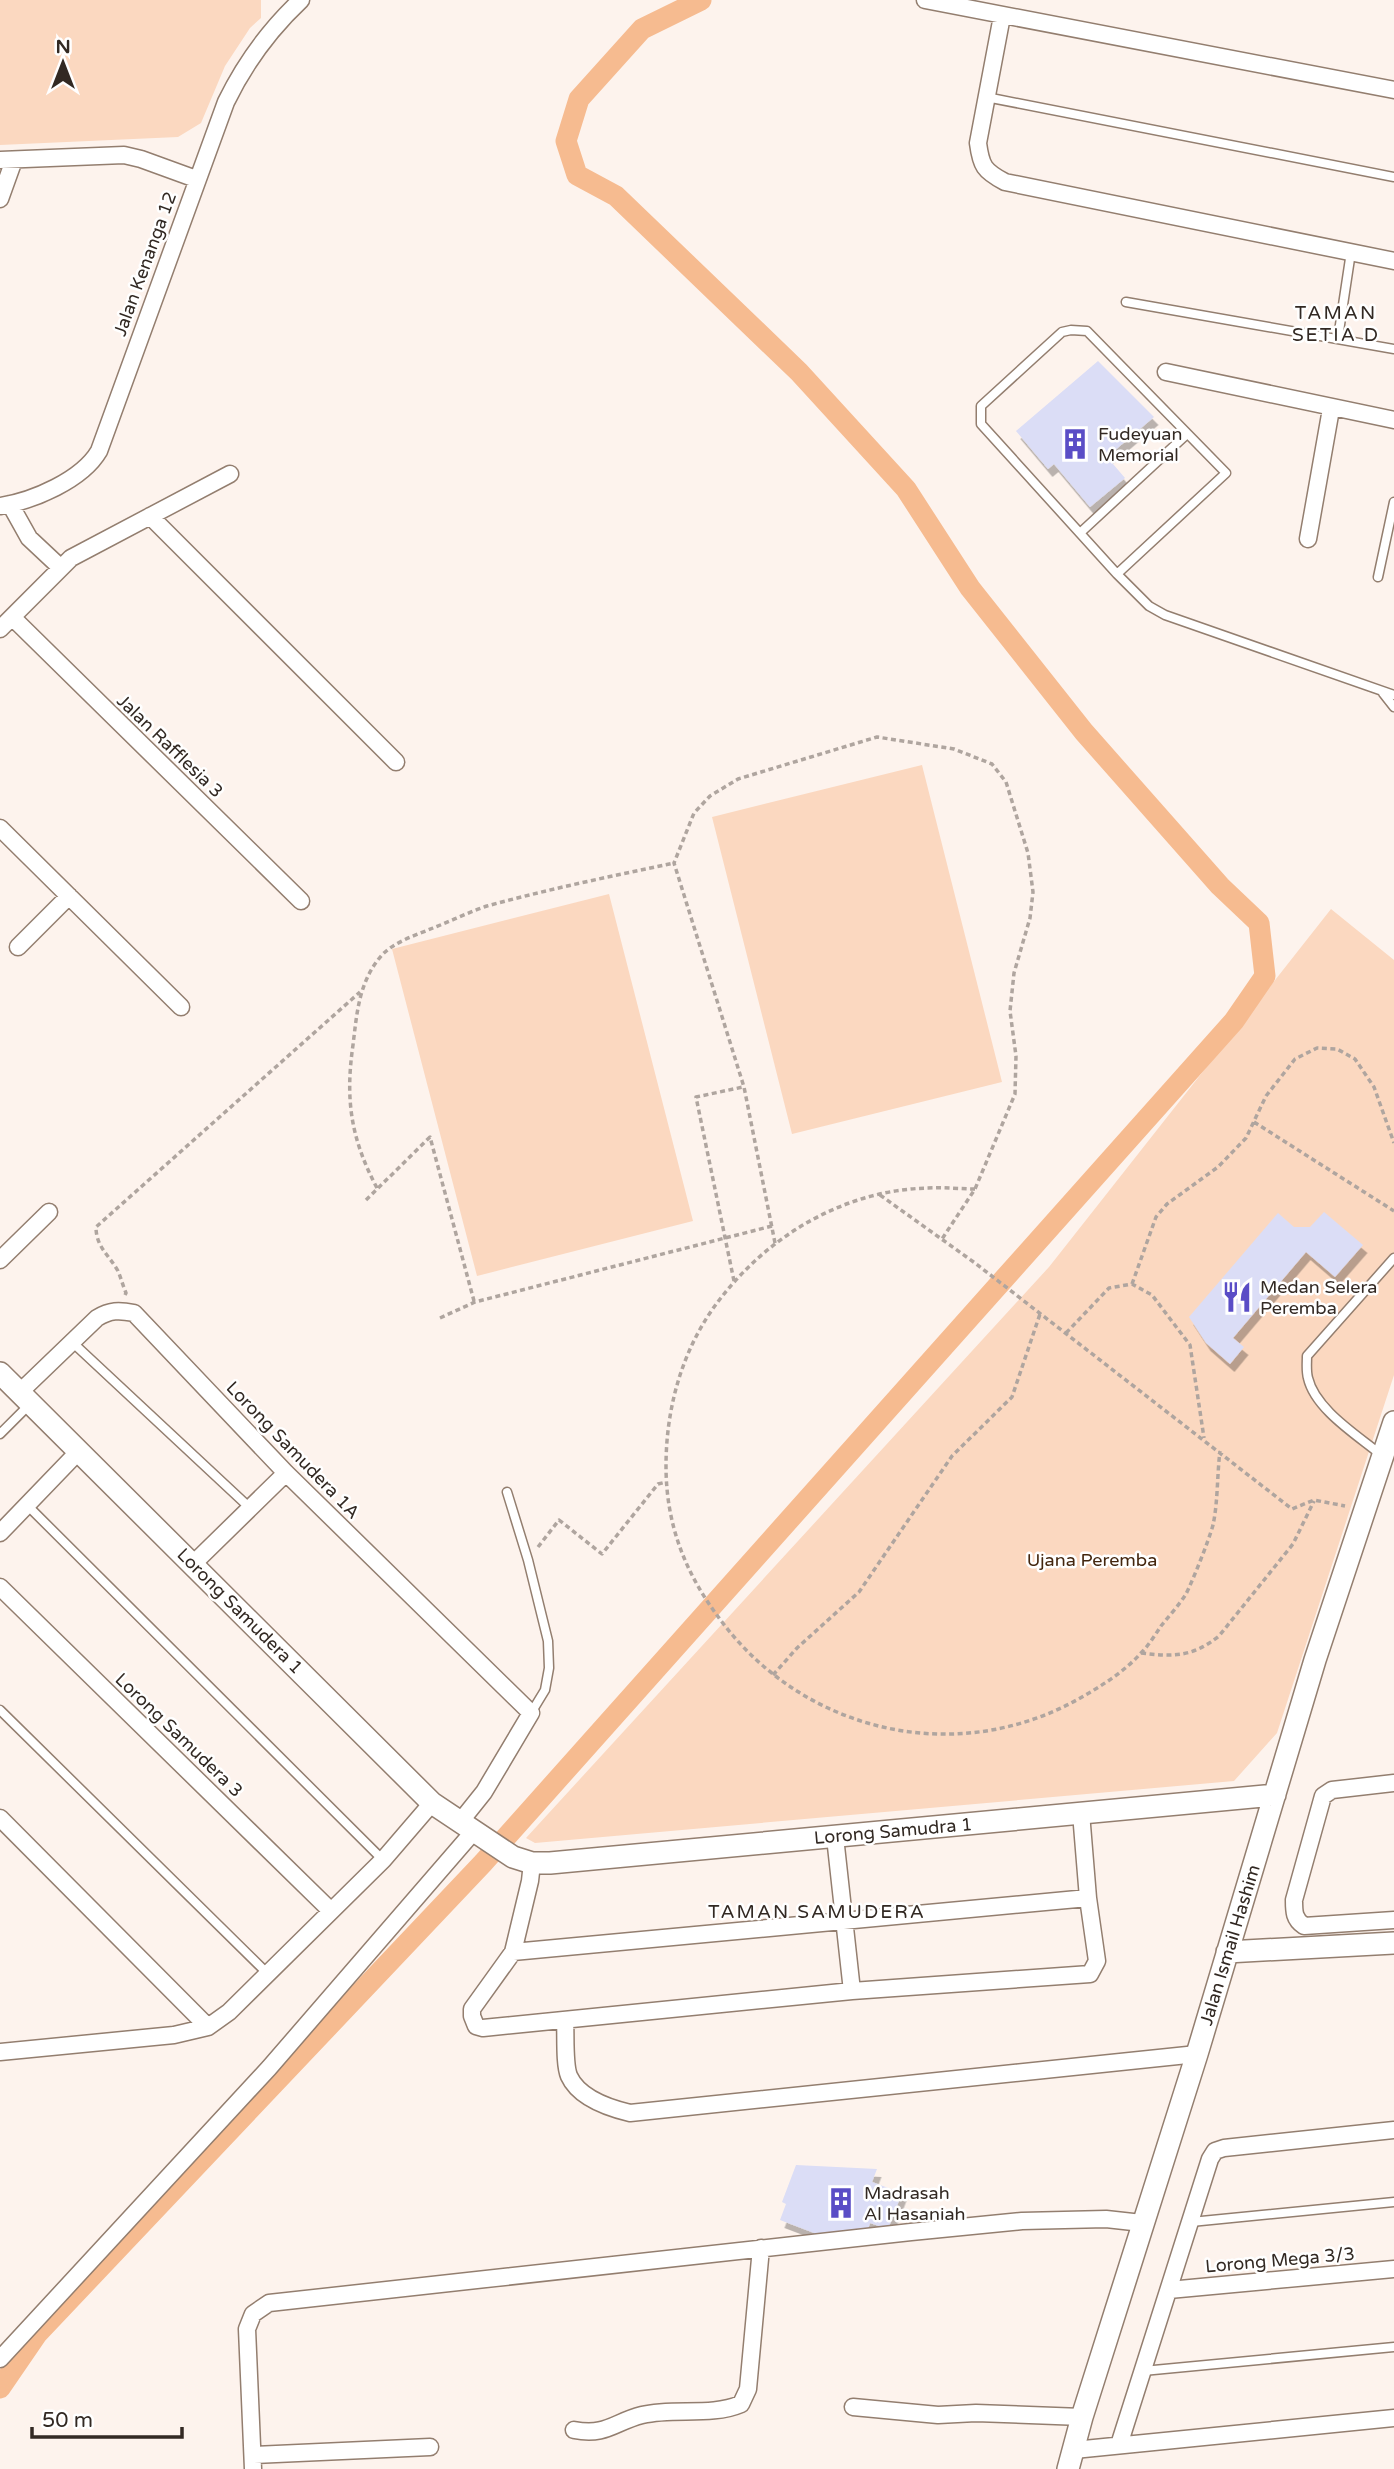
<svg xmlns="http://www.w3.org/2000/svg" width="1394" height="2469" font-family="'Varela Round',sans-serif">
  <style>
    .green { fill: #fbd8c0 }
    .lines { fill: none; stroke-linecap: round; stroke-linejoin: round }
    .canal { stroke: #f6bb90; stroke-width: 21 }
    .building { fill: #dbddf6; filter: url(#shadow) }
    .service-casing { stroke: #937e6f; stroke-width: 11 }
    .minor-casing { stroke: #937e6f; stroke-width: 19 }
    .tertiary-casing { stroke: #937e6f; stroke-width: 24 }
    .path { stroke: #afa59f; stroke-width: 3.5; stroke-dasharray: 5 3.5; stroke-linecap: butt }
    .service { stroke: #fff; stroke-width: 8 }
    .minor { stroke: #fff; stroke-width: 16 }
    .tertiary { stroke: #fff; stroke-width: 21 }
    .labels { text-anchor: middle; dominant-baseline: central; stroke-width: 5; stroke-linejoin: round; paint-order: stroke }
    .street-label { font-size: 18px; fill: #322923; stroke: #fff }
    .poi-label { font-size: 18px; fill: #322923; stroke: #fff; text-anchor: start }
    .park-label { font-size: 18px; fill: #43260e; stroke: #fff }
    .neighbourhood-label { font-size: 19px; letter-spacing: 2px; fill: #322923; stroke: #fff }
  </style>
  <defs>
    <filter id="shadow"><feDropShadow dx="4.5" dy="8" stdDeviation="0" flood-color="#0004"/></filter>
  </defs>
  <rect width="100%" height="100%" fill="#fdf3ed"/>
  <path class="green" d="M0 0H261V18L250 28 225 66 201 123 178 137 0 145Z
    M922 765 1002 1082 792 1134 712 817Z
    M609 894 693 1221 477 1276 392 949Z
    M1331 909 1394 960V1375L1277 1733 1234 1781 535 1843 526 1838 1049 1267Z"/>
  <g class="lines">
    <path class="canal" d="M0 2388 37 2334 483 1863 1234 1021 1265 976 1259 923 1220 886 1084 732 970 588 906 489 799 372 616 196 577 175 566 141 579 99 642 29 701 0"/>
  </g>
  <path class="building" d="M1098 361 1154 417 1107 457 1125 478 1090 507 1054 464 1048 469 1016 431Z
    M1324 1212 1363 1245 1335 1277 1306 1252 1233 1338 1244 1347 1230 1364 1206 1343 1189 1317 1278 1213 1294 1227H1310Z
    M796 2165 877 2169 872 2182 902 2193 888 2229 870 2223 867 2232 830 2239 780 2220 786 2204 782 2202Z"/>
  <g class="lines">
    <defs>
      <path id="service" d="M986 97 1394 177
        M1126 302 1394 349
        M1338 338 1351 252
        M1080 533 1187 434
        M1117 574 1226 473 1087 331 1071 330 1062 332 981 406V424L1117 574 1149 606 1165 615 1394 695
        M1378 577 1394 502
        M1383 693 1394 707
        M72 1342 250 1508
        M0 1434 30 1404
        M1380 1454C1357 1435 1315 1409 1308 1378 1306 1371 1307 1363 1307 1356L1394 1258
        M507 1492 528 1560 548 1641 549 1668 545 1690 531 1713
        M27 1505 383 1860
        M0 1710 268 1974
        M1191 2222 1394 2202
        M1143 2371 1394 2347"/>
      <path id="minor" d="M925 0 1394 90
        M1002 16 978 143C981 166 984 171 1005 182L1394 261
        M0 160 124 155 141 159 196 179
        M0 199 14 160
        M1166 372 1394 420
        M10 504 29 538 61 568
        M0 506C33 501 82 480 99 451L226 102C245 63 269 30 301 0
        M150 516 396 762
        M1308 539 1331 409
        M12 617 301 901
        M0 629 71 558 230 474
        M0 828 181 1007
        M18 947 69 896
        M0 1260 49 1212
        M20 1392 97 1318C110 1310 119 1310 134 1313L286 1473 531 1713 484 1792 460 1822
        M0 1533 79 1451
        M193 1564 286 1473
        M0 1587 331 1911
        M1394 1783 1332 1790 1323 1796 1294 1900C1294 1912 1294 1919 1304 1926L1394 1920
        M0 1818 208 2027
        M835 1837 852 1991
        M532 1863 530 1881 513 1952 472 2009V2016L476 2026 483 2028 852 1991 1090 1974 1097 1961 1088 1898 1081 1813
        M513 1952 1088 1898
        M565 2020C566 2035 564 2064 569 2076 579 2098 609 2108 630 2113L1197 2054
        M0 2052 174 2035 208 2027 229 2012 383 1860 432 1803
        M1169 2290 1394 2269
        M0 2359 269 2068 474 1831
        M853 2407 938 2415 976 2413 1082 2417
        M574 2430C607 2436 614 2422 642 2415 675 2407 710 2417 741 2404L748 2389 761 2248
        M1119 2445 1210 2159 1215 2151 1224 2148 1394 2130
        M1074 2450 1394 2418
        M254 2455 430 2447
        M253 2469 247 2329 253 2314 269 2303 911 2232 1022 2221 1106 2219 1142 2223"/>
      <path id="tertiary" d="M0 1373 432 1803 513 1857 532 1863H550L1275 1795
        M1227 1952 1394 1943
        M1068 2469 1082 2417 1197 2054 1315 1660 1394 1422"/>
    </defs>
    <use href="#service" class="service-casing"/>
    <use href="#minor" class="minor-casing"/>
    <use href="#tertiary" class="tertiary-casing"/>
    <path class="path" d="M1254 1122 1394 1211
      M377 1188C351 1139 345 1100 353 1045 357 1012 359 981 382 955 394 942 416 935 433 928 451 921 469 912 487 906 549 889 612 876 674 863
      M975 1189C960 1189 944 1187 928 1188 844 1190 767 1236 717 1303 682 1350 666 1408 666 1466 666 1526 686 1575 722 1622 807 1734 959 1768 1082 1697 1103 1685 1125 1671 1141 1653 1149 1645 1155 1635 1161 1626 1169 1616 1179 1605 1186 1594 1193 1580 1209 1540 1213 1525 1218 1502 1217 1475 1220 1451
      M880 1195 975 1263 1292 1509 1314 1500 1345 1506
      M366 1200 430 1137 474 1301
      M775 1243 744 1087 674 863 694 813 710 796 738 779 877 737 954 749 992 764 1006 782 1028 853 1033 892 1030 918 1014 973 1010 1011 1016 1056 1015 1094 975 1189 942 1239
      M734 1281 696 1097 743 1087
      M1132 1284 1156 1217 1167 1204 1218 1167 1246 1138 1266 1096 1295 1059 1317 1048 1337 1049 1355 1059 1374 1087 1394 1143
      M125 1295 126 1293C123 1286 121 1278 118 1271 109 1255 96 1247 96 1227L360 992
      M440 1318 475 1302 772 1226
      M1066 1333 1109 1288 1132 1284 1152 1295 1190 1345 1204 1438
      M538 1547 559 1520 602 1554 658 1484 666 1482
      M1141 1653C1173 1657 1193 1657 1219 1636L1293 1544 1314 1501
      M773 1675 797 1648 859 1592 952 1456 1012 1397 1040 1314"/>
    <use href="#service" class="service"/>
    <use href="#minor" class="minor"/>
    <use href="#tertiary" class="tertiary"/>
  </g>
  <defs>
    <symbol id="building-bare" viewBox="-9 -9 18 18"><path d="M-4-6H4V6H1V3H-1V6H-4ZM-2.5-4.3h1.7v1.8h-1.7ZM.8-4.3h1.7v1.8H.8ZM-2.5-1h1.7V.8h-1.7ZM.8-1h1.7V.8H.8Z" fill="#5a4dc6" stroke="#fff" stroke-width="2.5" paint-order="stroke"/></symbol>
    <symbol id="restaurant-bare" viewBox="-9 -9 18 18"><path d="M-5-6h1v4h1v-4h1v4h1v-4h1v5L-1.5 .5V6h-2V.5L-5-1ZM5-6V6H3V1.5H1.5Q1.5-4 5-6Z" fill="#5a4dc6" stroke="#fff" stroke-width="2.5" paint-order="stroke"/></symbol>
  </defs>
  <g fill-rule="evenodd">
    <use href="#building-bare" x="1053" y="422" width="44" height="44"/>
    <use href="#restaurant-bare" x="1215" y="1275" width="44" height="44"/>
    <use href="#building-bare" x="819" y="2181" width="44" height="44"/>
  </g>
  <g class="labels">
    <g class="street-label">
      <text transform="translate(145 264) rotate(-70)">Jalan Kenanga 12</text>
      <text transform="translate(170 746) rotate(44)">Jalan Rafflesia 3</text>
      <text transform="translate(293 1450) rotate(46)">Lorong Samudera 1A</text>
      <text transform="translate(240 1611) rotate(45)">Lorong Samudera 1</text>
      <text transform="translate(179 1735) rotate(44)">Lorong Samudera 3</text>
      <text transform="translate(893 1831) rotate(-5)">Lorong Samudra 1</text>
      <text transform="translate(1230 1945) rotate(-73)">Jalan Ismail Hashim</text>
      <text transform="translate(1280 2260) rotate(-5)">Lorong Mega 3/3</text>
    </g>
    <g class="poi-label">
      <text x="1098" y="434">Fudeyuan<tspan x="1098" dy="21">Memorial</tspan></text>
      <text x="1260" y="1287">Medan Selera<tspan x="1260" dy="21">Peremba</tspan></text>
      <text x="864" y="2193">Madrasah<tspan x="864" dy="21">Al Hasaniah</tspan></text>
    </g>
    <g class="park-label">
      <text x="1092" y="1560">Ujana Peremba</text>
    </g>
    <g class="neighbourhood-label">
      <text x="1336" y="313">TAMAN<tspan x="1336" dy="22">SETIA D</tspan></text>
      <text x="817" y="1912">TAMAN SAMUDERA</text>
    </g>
  </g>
  <g transform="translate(63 63)" stroke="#ffffff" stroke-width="5" paint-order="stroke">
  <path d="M0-5L12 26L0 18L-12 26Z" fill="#322923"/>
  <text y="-10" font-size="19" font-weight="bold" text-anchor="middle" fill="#322923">N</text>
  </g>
  <path d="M32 2427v10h150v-10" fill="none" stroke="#322923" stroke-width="3.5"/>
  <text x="42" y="2427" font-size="21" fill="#322923" stroke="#ffffff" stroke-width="5" paint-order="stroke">50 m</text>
</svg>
